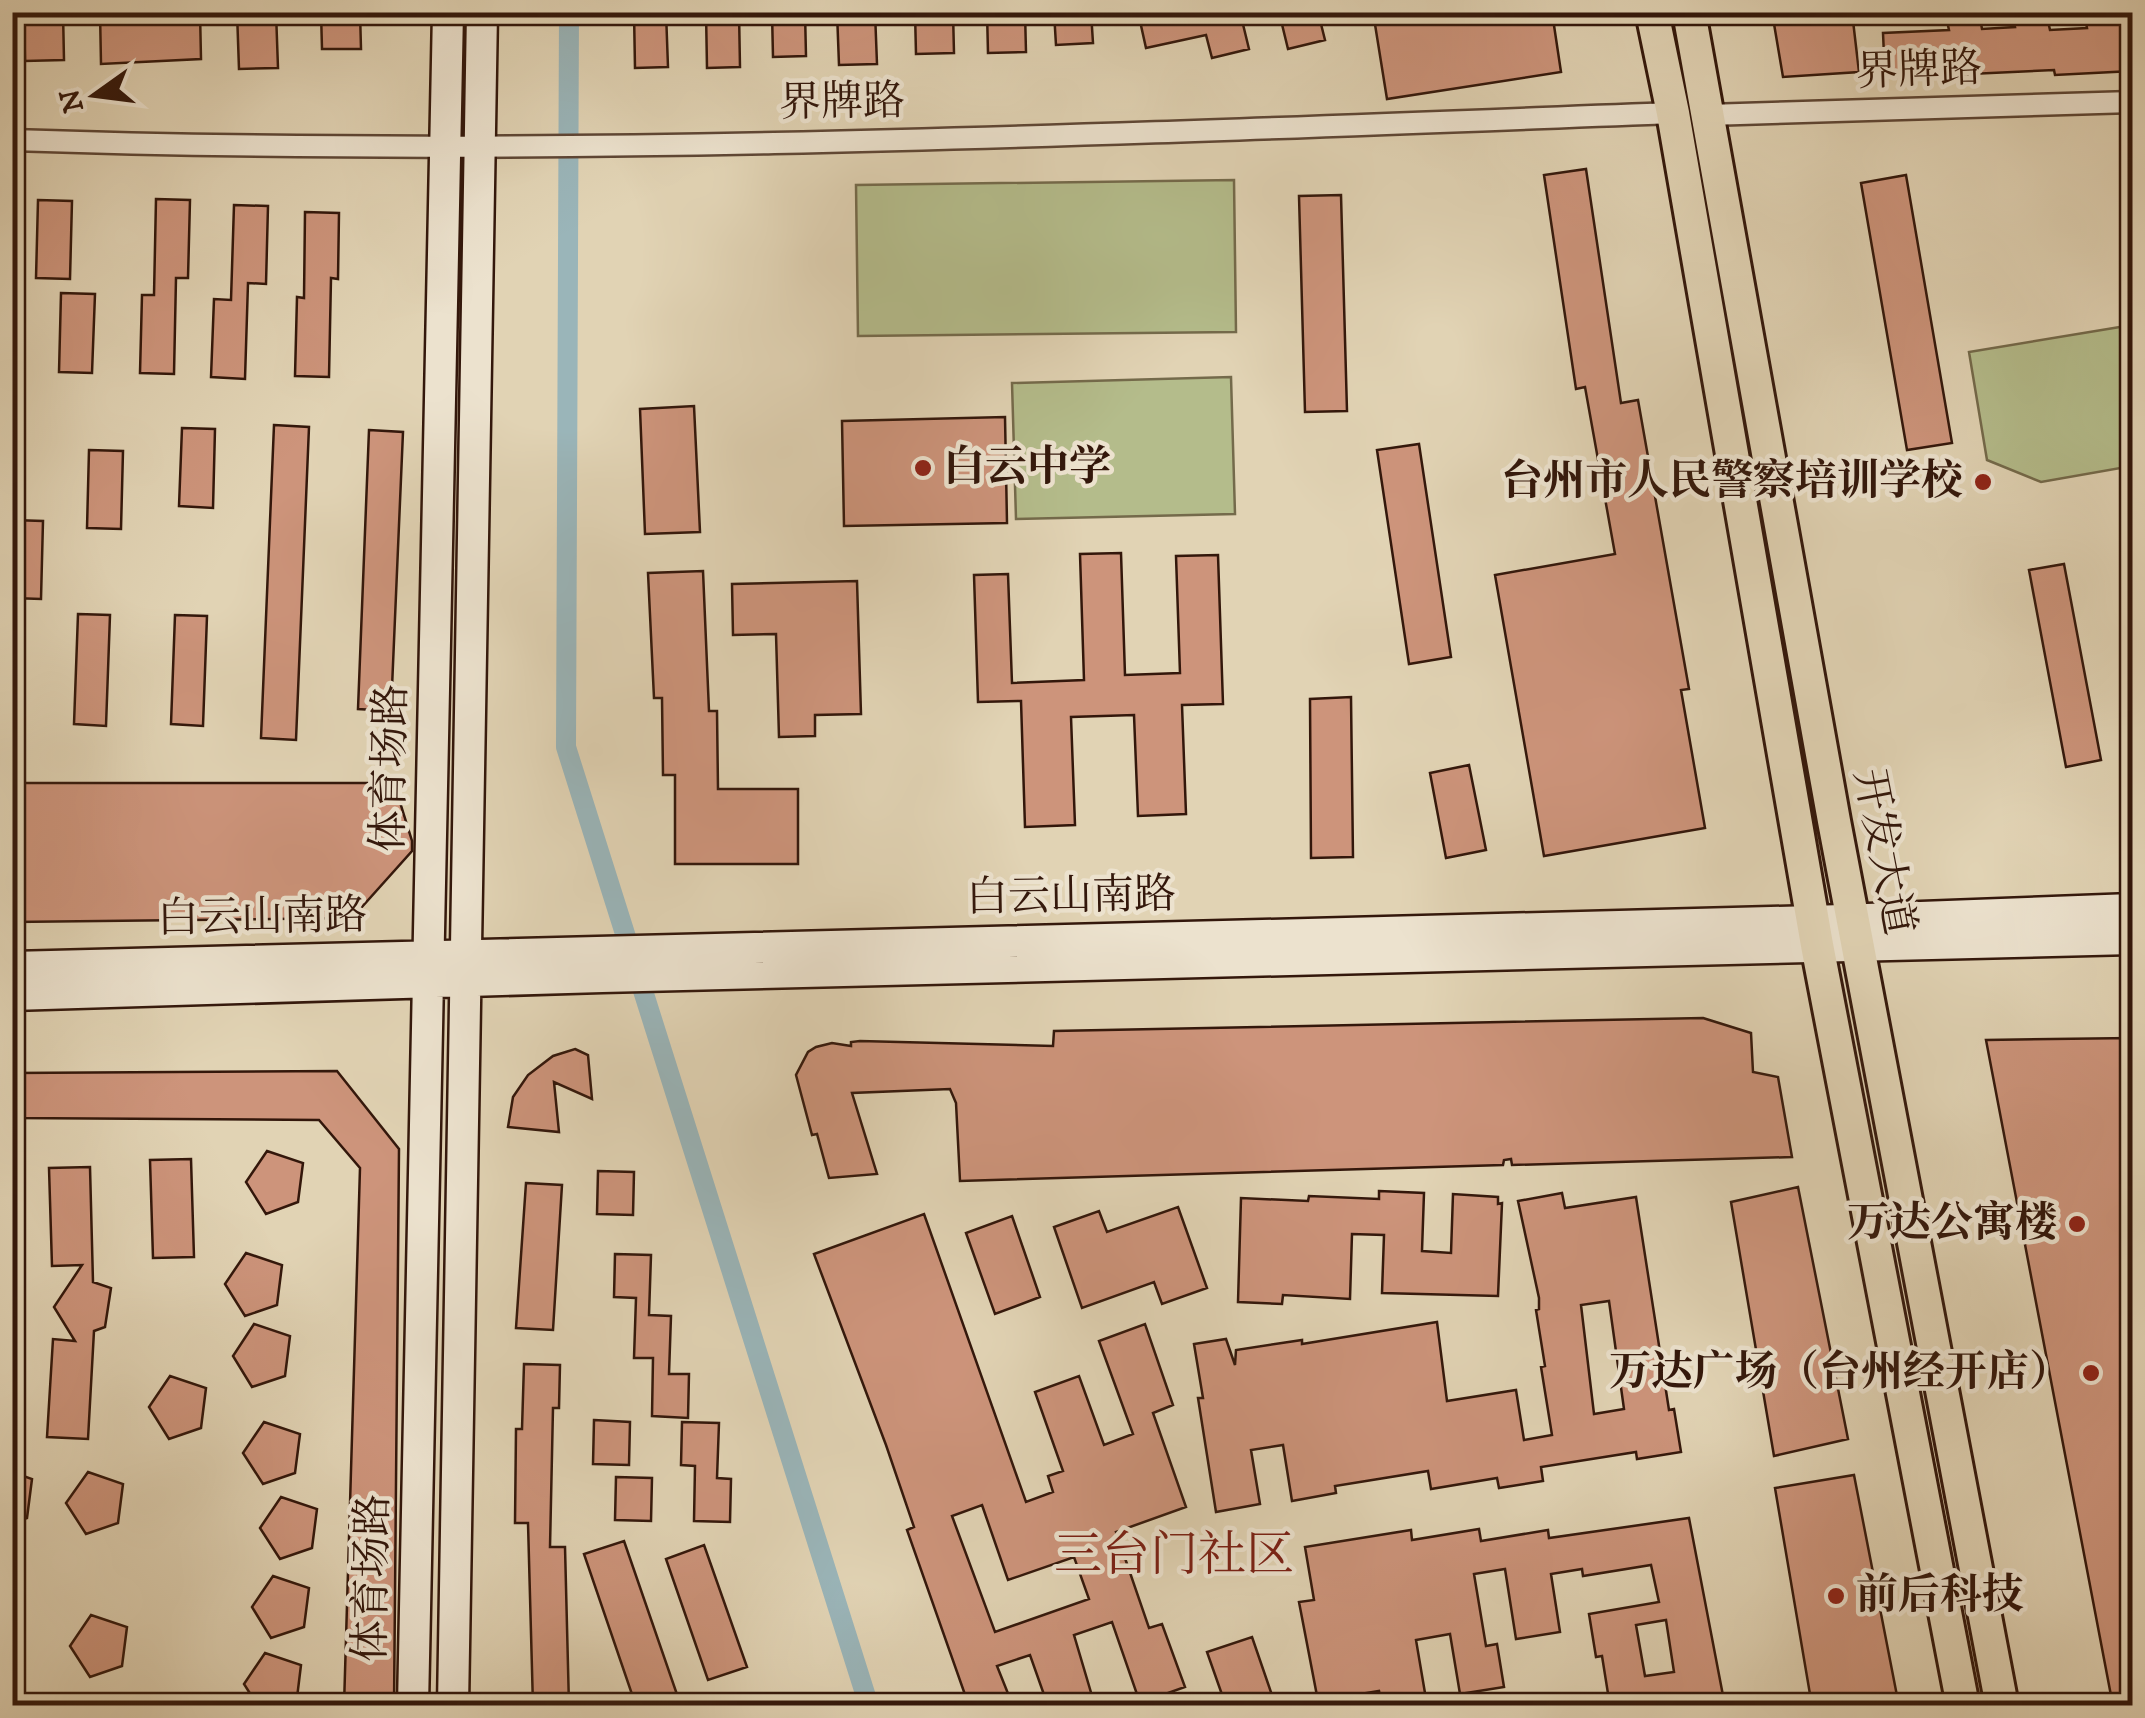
<svg xmlns="http://www.w3.org/2000/svg" width="2145" height="1718" font-family="'IM FELL DW Pica','Noto Serif SC',serif">
  <style>
    .green { fill: #b4bc8b; stroke: #746a4b; stroke-width: 2.5 }
    .lines { fill: none; stroke-linecap: round; stroke-linejoin: round }
    .canal { stroke: #9ab5b9; stroke-width: 20 }
    .building { fill: #cd947b; stroke: #33170b; stroke-width: 2.5; fill-rule: evenodd }
    .street-casing { stroke: #5e4635; stroke-width: 25 }
    .secondary-casing { stroke: #33170b; stroke-width: 35 }
    .primary-casing { stroke: #33170b; stroke-width: 38 }
    .street { stroke: #ece2ce; stroke-width: 20 }
    .secondary { stroke: #ece2ce; stroke-width: 30 }
    .primary { stroke: #e1d3b4; stroke-width: 32 }
    .poi-dot { fill: #8f2418; stroke: #ece2ce; stroke-width: 4 }
    .labels { text-anchor: middle; dominant-baseline: central; stroke-width: 9; stroke-linejoin: round; paint-order: stroke }
    .street-label { font-size: 42px; fill: #33170b; stroke: #ece2ce }
    .poi-label { font-size: 42px; font-weight: bold; fill: #33170b; stroke: #ece2ce; text-anchor: end }
    .quarter-label { font-size: 48px; fill: #7a1f14; stroke: #ece2ce }
  </style>
  <rect width="100%" height="100%" fill="#e1d3b4"/>
  <filter id="stains"><feTurbulence type="fractalNoise" baseFrequency=".002" numOctaves="4"/><feColorMatrix values="0 0 0 0 .2 0 0 0 0 .09 0 0 0 0 .02 0 0 0 .5 -.17"/></filter>
  <radialGradient id="worn" r=".72"><stop offset=".6" stop-color="#630" stop-opacity="0"/><stop offset="1" stop-color="#630" stop-opacity=".3"/></radialGradient>
  <path class="green" d="M1234 180 1236 332 858 336 856 185Z
    M2132 325V466L2041 482 1987 460 1969 352Z
    M1231 377 1235 514 1016 519 1012 383Z"/>
  <g class="lines">
    <path class="canal" d="M569 12 566 747 869 1706"/>
  </g>
  <path class="building" d="M24 12H63L64 60 25 61Z
    M100 12H200L201 59 101 64Z
    M237 12H276L278 68 239 69Z
    M321 12H360L361 49H322Z
    M634 12H666L668 67 635 68Z
    M706 12H739L740 67 707 68Z
    M772 12H805L806 56 773 57Z
    M837 12H875L877 64 839 65Z
    M915 12H953L954 53 916 54Z
    M987 12H1025L1026 52 988 53Z
    M1054 12H1091L1093 43 1056 45Z
    M1138 12H1240L1249 49 1212 58 1206 35 1146 48Z
    M1279 12H1318L1325 40 1288 49Z
    M1373 12H1552L1561 72 1387 99Z
    M1772 12H1852L1859 72 1783 77Z
    M1945 12H1979L1982 29 2015 27 2012 12H2046L2050 30 2087 28 2084 12H2118L2121 27 2132 26V71L2055 75 2054 70 1885 78 1883 33 1949 30Z
    M1586 169 1621 403 1638 400 1689 689 1681 690 1705 828 1544 856 1495 575 1615 554 1585 387 1576 389 1544 175Z
    M1906 175 1952 443 1907 450 1861 183Z
    M1341 195 1347 411 1305 412 1299 196Z
    M156 199 190 200 188 278H176L174 374 140 373 142 295H154Z
    M38 200 72 201 70 279 36 278Z
    M234 205 268 206 266 284 248 283 245 379 211 377 214 299 231 300Z
    M305 212 339 213 338 279 331 278 329 377 295 376 297 297 304 298Z
    M61 293 95 294 92 373 59 372Z
    M694 406 700 532 645 534 640 409Z
    M1005 417 1007 523 844 526 842 421Z
    M274 425 309 427 296 740 261 738Z
    M182 428 215 429 213 508 179 506Z
    M369 430 403 432 391 711 358 709Z
    M1419 444 1451 657 1409 664 1377 450Z
    M89 450 123 451 121 529 87 528Z
    M12 520 43 521 41 599 12 598Z
    M1121 553 1125 675 1180 673 1176 556 1218 555 1223 704 1182 705 1186 814 1138 816 1134 715 1071 717 1075 825 1025 827 1021 701 978 702 974 575 1008 574 1012 683 1084 680 1080 554Z
    M2064 564 2101 760 2066 767 2029 570Z
    M703 571 709 711H717L718 789H798V864H675V775H663L662 698H654L648 573Z
    M857 581 861 714 815 715V736L779 737 776 634 733 635 732 584Z
    M78 614 110 615 106 726 74 724Z
    M175 615 207 616 203 726 171 724Z
    M1351 697 1353 857 1311 858 1310 699Z
    M1469 765 1486 850 1446 858 1430 773Z
    M12 783H394L412 841V851L352 918 12 922Z
    M1703 1018 1751 1033 1753 1072 1778 1077 1792 1157 1512 1165 1511 1159 1504 1160 1503 1165 960 1181 956 1103 950 1089 852 1093 877 1174 829 1178 817 1134 812 1135 796 1075 808 1052 816 1047 832 1043 851 1046V1042L860 1041 1053 1046 1054 1031Z
    M2132 1038V1706H2113L1986 1040Z
    M575 1049 588 1055 592 1099 554 1082 559 1132 508 1127 513 1097 528 1075 553 1056Z
    M337 1071 399 1149 394 1706H344L360 1168 319 1120 12 1118V1073Z
    M267 1151 303 1163 298 1202 266 1214 246 1182Z
    M191 1159 194 1257 153 1258 150 1160Z
    M90 1167 93 1282 111 1288 105 1327 94 1331 88 1439 47 1437 53 1339 75 1341 54 1307 82 1265 52 1266 49 1168Z
    M598 1171 634 1172 633 1215 597 1214Z
    M526 1183 562 1185 553 1330 516 1328Z
    M1798 1187 1848 1439 1774 1456 1731 1202Z
    M1379 1191 1424 1193 1422 1251 1451 1253 1453 1194 1498 1197V1204L1502 1203 1498 1296 1382 1293 1384 1235 1352 1234 1350 1299 1283 1295 1282 1304 1238 1302 1241 1198 1308 1201 1309 1196 1379 1199Z
    M1562 1193 1565 1208 1636 1197 1669 1410 1674 1409 1681 1452 1637 1459 1636 1452 1541 1467 1543 1481 1499 1488 1497 1478 1431 1489 1428 1471 1335 1486 1336 1493 1292 1501 1283 1445 1251 1450 1260 1504 1216 1512 1198 1398H1203L1194 1344 1226 1339 1235 1365 1236 1350 1302 1340V1344L1437 1322 1447 1401 1516 1390 1524 1440 1552 1435 1541 1367 1545 1366 1536 1310 1539 1309V1298L1518 1201ZM1609 1301 1624 1409 1594 1414 1581 1305Z
    M1178 1207 1207 1288 1162 1304 1154 1282 1082 1308 1054 1227 1099 1211 1107 1232Z
    M924 1214 1026 1502 1053 1492 1048 1476 1063 1471 1035 1392 1079 1376 1104 1445 1133 1434 1099 1341 1145 1324 1173 1405 1153 1413 1186 1507 1116 1532 1149 1628 1162 1624 1185 1687 1140 1703 1112 1622 1074 1635 1095 1706H1048L1030 1655 997 1666 1013 1706H969L907 1530 914 1527 886 1445 814 1254ZM982 1505 1008 1580 1074 1557 1089 1599 995 1632 952 1516Z
    M1012 1216 1040 1297 995 1314 966 1233Z
    M246 1253 282 1265 277 1305 245 1316 225 1284Z
    M615 1254 651 1255 649 1315 671 1316 669 1374H689L688 1418 652 1416 653 1358H634L636 1298 614 1297Z
    M254 1324 290 1336 285 1376 252 1387 233 1356Z
    M524 1364 560 1365 559 1408H553L550 1547H565L569 1706H533L528 1523H515L516 1429H522Z
    M170 1376 206 1388 201 1428 169 1439 149 1407Z
    M594 1420 630 1422 629 1465 593 1464Z
    M264 1422 300 1434 295 1473 263 1484 243 1453Z
    M682 1422 719 1423 717 1478 731 1479 730 1522 694 1521 695 1466 681 1465Z
    M12 1472 32 1479 27 1518 12 1523Z
    M88 1472 123 1484 118 1523 86 1534 66 1503Z
    M1854 1475 1899 1706H1812L1775 1488Z
    M616 1477 652 1478 651 1521 615 1520Z
    M281 1497 317 1509 312 1548 280 1559 260 1528Z
    M1689 1518 1725 1706H1610L1602 1656 1596 1657 1589 1614 1659 1602 1651 1565 1583 1576 1582 1569 1551 1574 1560 1632 1516 1639 1505 1569 1474 1574 1486 1646 1497 1644 1504 1687 1460 1694 1450 1634 1416 1640 1425 1693 1381 1700 1379 1691 1318 1701 1299 1602 1314 1600 1305 1547 1411 1530 1412 1540 1479 1529 1481 1541 1548 1530 1549 1538ZM1666 1620 1674 1672 1645 1676 1636 1625Z
    M624 1541 681 1706H636L584 1554Z
    M704 1545 747 1667 708 1680 666 1559Z
    M273 1576 309 1588 304 1627 271 1638 252 1607Z
    M91 1615 127 1627 122 1666 90 1677 70 1646Z
    M1252 1637 1274 1701 1261 1706H1226L1207 1652Z
    M265 1653 301 1665 296 1706H258L244 1684Z"/>
  <g class="lines">
    <defs>
      <path id="street" d="M1708 115 2132 102
        M12 140C566 159 1120 134 1673 113"/>
      <path id="secondary" d="M12 967 1814 921 2132 909
        M12 995 602 977 2132 939
        M413 1706 448 12
        M453 1706 482 12"/>
      <path id="primary" d="M1652 12 1673 113 1817 945 1963 1706
        M1689 12 1834 821 2002 1706"/>
    </defs>
    <use href="#street" class="street-casing"/>
    <use href="#secondary" class="secondary-casing"/>
    <use href="#primary" class="primary-casing"/>
    <use href="#street" class="street"/>
    <use href="#secondary" class="secondary"/>
    <use href="#primary" class="primary"/>
  </g>
  <g class="poi-dot">
    <circle cx="923" cy="468" r="10"/>
    <circle cx="1983" cy="482" r="10"/>
    <circle cx="2077" cy="1224" r="10"/>
    <circle cx="2091" cy="1373" r="10"/>
    <circle cx="1836" cy="1596" r="10"/>
  </g>
  <g class="labels">
    <g class="street-label">
      <text transform="translate(1919 71) rotate(-2)">界牌路</text>
      <text transform="translate(842 103) rotate(-1)">界牌路</text>
      <text transform="translate(391 768) rotate(-89)">体育场路</text>
      <text transform="translate(1883 852) rotate(79)">开发大道</text>
      <text transform="translate(1071 897) rotate(-1)">白云山南路</text>
      <text transform="translate(262 918) rotate(-1)">白云山南路</text>
      <text transform="translate(373 1578) rotate(-89)">体育场路</text>
    </g>
    <g class="poi-label">
      <text x="943" y="468" text-anchor="start">白云中学</text>
      <text x="1963" y="482">台州市人民警察培训学校</text>
      <text x="2057" y="1224">万达公寓楼</text>
      <text x="2071" y="1373">万达广场（台州经开店）</text>
      <text x="1856" y="1596" text-anchor="start">前后科技</text>
    </g>
    <g class="quarter-label">
      <text x="1174" y="1556">三台门社区</text>
    </g>
  </g>
  <rect width="2145" height="1718" fill="none" stroke="#e1d3b4" stroke-width="50"/>
  <rect x="15" y="15" width="2115" height="1688" fill="none" stroke="#33170b" stroke-width="5"/>
  <rect x="25" y="25" width="2095" height="1668" fill="none" stroke="#33170b" stroke-width="2.5"/>
  <g transform="translate(95 95) rotate(256)" stroke="#ece2ce" stroke-width="8" paint-order="stroke">
  <path d="M0-8L18 38L0 25L-18 38Z" fill="#33170b"/>
  <text y="-15" font-size="28" font-weight="bold" text-anchor="middle" fill="#33170b">N</text>
  </g>
  <rect width="100%" height="100%" filter="url(#stains)"/>
  <rect width="100%" height="100%" fill="url(#worn)"/>
</svg>
